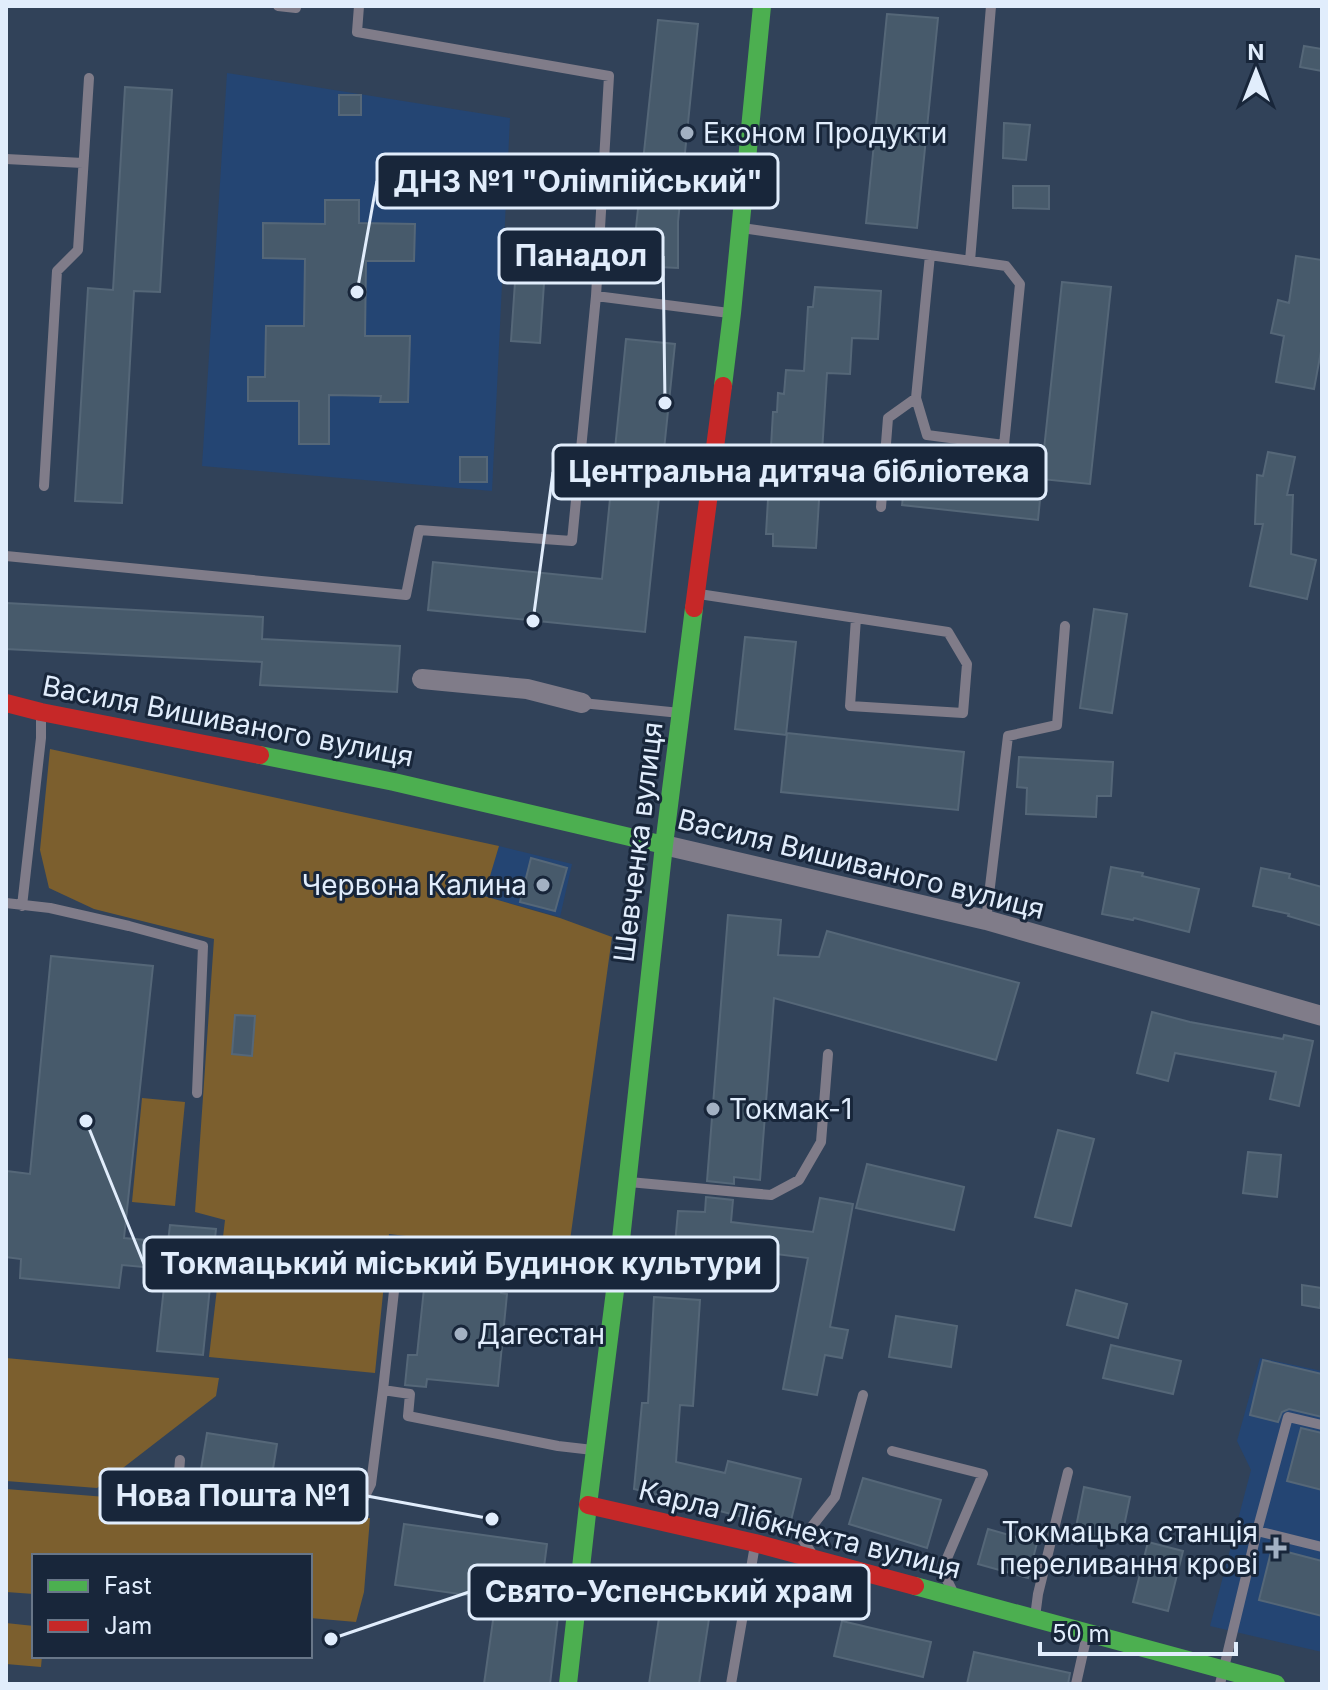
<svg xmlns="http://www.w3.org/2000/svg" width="1328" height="1690" font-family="Inter,sans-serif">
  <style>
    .built { fill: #244573 }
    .green { fill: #7c5f2e }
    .building { fill: #475a6b; stroke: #556778; stroke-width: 2 }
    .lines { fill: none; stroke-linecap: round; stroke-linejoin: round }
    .lane { stroke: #807c89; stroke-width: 10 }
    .street { stroke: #807c89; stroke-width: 20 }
    .fast { stroke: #4caf50; stroke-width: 18 }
    .jam { stroke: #c62828; stroke-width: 18 }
    .poi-dot { fill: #a3b1c3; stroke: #18263a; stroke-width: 3 }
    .labels { text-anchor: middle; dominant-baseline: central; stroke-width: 6; stroke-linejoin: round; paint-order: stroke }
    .poi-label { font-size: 28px; fill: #e1edfc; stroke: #18263a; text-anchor: start }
    .street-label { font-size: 28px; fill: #e1edfc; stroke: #18263a }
    .leader { fill: none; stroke: #e1edfc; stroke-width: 3 }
    .callout-dot { fill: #e1edfc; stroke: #18263a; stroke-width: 3 }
    .callout { fill: #18263a; stroke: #e1edfc; stroke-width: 3 }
    .callout-label { font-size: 30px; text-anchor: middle; font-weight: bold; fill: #e1edfc }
  </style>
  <rect width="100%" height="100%" fill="#314259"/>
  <path class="built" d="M227 73 510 118 492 491 202 466Z
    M499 846 572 864 560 917 483 896Z
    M1260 1358 1322 1371V1652L1210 1626 1251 1470 1237 1441Z"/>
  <path class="green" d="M50 749 499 846 484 896 560 918 612 937 568 1255 389 1234 375 1373 209 1357 225 1220 195 1212 214 939 94 909 49 888 40 850Z
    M142 1098 185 1102 175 1206 132 1202Z
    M6 1358 219 1378 216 1396 97 1488 6 1481Z
    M6 1489 370 1518 364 1592 356 1622 310 1618V1556H34V1594L6 1592Z
    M6 1623 34 1626V1656H42L41 1667 6 1664Z"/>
  <path class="building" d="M887 14 938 18 917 228 866 223Z
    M658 20 698 24 678 222V268L617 265 618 235 635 237Z
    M1304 46 1322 49V71L1300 67Z
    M125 87 172 90 160 292 134 291 122 503 75 501 88 288 113 290Z
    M339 95H361V115H339Z
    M1004 123 1030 125 1026 160 1003 158Z
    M1013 186H1049V209L1013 208Z
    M325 200H359V223L415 224 414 261H366L365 336H410L408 402H380L381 396 329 395V444H299V401H248V377H265L266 326H304L305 259 263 258V223L325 224Z
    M1296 256 1322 260V346L1314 389 1276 382 1284 336 1271 333 1278 300 1289 303Z
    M515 282 544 283 540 343 511 341Z
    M1062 282 1111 287 1090 484 1042 479 1038 520 902 505 907 462 1041 477Z
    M815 287 881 291 878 339 852 338 850 374 827 373 816 548 773 546V534H766L773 412H777L778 393 784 394 786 370 804 371 808 307H813Z
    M626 339 675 344 645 632 428 610 433 562 602 579Z
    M1268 452 1295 457 1287 495H1293L1291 554 1316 560 1307 599 1250 586 1263 524H1255L1257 475 1263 476Z
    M460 457H487V482H460Z
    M6 603 263 617 262 639 400 646 397 692 260 685 262 662 6 649Z
    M1094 609 1127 614 1112 713 1080 708Z
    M745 637 796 642 786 735 735 729Z
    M787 733 964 752 958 810 781 792Z
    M1019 757 1113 762 1111 796H1097L1096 817 1026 814 1027 788 1017 787Z
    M531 858 567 868 555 911 520 902Z
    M1111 867 1143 873 1142 876 1199 889 1189 932 1134 918 1133 920 1102 914Z
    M1261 868 1290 874 1289 878 1322 887V926L1288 916 1289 914 1253 906Z
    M728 915 781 920 778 955 819 957 827 931 1019 983 996 1060 774 998 760 1180 734 1177V1184L707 1181Z
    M51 956 153 966 124 1238 168 1242 170 1225 216 1229 203 1355 157 1351 166 1269 122 1265 119 1288 20 1278 21 1259 6 1257V1171L30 1174Z
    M1152 1012 1190 1022 1283 1039 1284 1035 1313 1041 1299 1106 1270 1099 1276 1072 1175 1053 1168 1081 1137 1073Z
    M235 1015 255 1016 252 1056 232 1054Z
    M1058 1130 1094 1139 1071 1226 1035 1217Z
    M1248 1152 1281 1155 1277 1197 1243 1193Z
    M867 1164 964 1187 954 1230 856 1208Z
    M706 1197 733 1200 731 1222 813 1232 820 1198 853 1204 830 1327 848 1330 842 1358 825 1355 817 1395 783 1389 808 1258 729 1248 675 1244 678 1211 705 1212Z
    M427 1260 504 1268 501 1293 507 1294 498 1386 427 1379 426 1387 405 1385 408 1355H417Z
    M1302 1285 1322 1288 1320 1308 1302 1305Z
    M1076 1290 1127 1304 1118 1338 1067 1325Z
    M654 1297 700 1300 693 1406 680 1405 676 1462 725 1473 728 1461 801 1479 789 1529 634 1489 642 1403H648Z
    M896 1316 957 1326 951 1367 889 1357Z
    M1111 1345 1181 1361 1173 1394 1103 1378Z
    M1263 1360 1322 1374V1417L1289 1409 1282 1412 1278 1422 1250 1415Z
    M1301 1428 1322 1433V1490L1287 1481Z
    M207 1433 277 1444 269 1494 234 1492 198 1487Z
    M863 1478 941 1500 927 1548 849 1524Z
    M1084 1487 1130 1497 1121 1541 1075 1532Z
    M404 1524 547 1544 539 1605 559 1608 550 1684H484L496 1599 395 1585Z
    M988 1529 1037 1543 1028 1578 978 1564Z
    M1148 1542 1183 1551 1168 1611 1133 1602Z
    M1272 1548 1322 1561V1616L1259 1600Z
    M665 1578 714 1586 699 1684H649Z
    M842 1621 931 1642 923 1677 834 1656Z
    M974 1652 1070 1673 1068 1684H967Z"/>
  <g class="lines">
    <path class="lane" d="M278 6 296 8V6
      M6 159 83 163
      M742 228 1006 266 1020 284 1004 445 927 435 916 398 930 255
      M970 261 991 6
      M596 296 729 313
      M44 486 57 271 78 250 89 78
      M881 507 888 418 916 398
      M6 556 406 595 419 530 572 541 596 296 609 76 357 32 359 6
      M699 594 948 632 967 664 963 713 850 706 856 618
      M582 703 680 713
      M6 903 50 908 129 926 203 946 197 1093
      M22 906 41 738V714
      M986 920 1008 736 1057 725 1065 626
      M629 1182 771 1195 799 1180 821 1142 828 1054
      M383 1390 399 1246 616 1267
      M892 1451 983 1474 942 1570 953 1592
      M180 1460 177 1497 354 1507 364 1498 371 1484 383 1390 410 1394 408 1416 558 1446 593 1450
      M1257 1531 1322 1547
      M811 1552 802 1539 835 1497 863 1395
      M1035 1617 1038 1594 1068 1472
      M731 1684 755 1545
      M1076 1684 1087 1635
      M1220 1684 1257 1531 1288 1417 1322 1425"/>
    <path class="street" d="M422 679 527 689 582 703
      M664 845 986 920 1322 1016"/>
    <path class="fast" d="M723 386 732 313 762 6
      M260 755 394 782 664 845
      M915 1586 1276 1684
      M568 1684 588 1505 618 1267 664 845 694 608"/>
    <path class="jam" d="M694 608 723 386
      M6 703 41 712 260 755
      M588 1505 755 1543 915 1586"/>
  </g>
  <g class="poi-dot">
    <circle cx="687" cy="133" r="8"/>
    <circle cx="543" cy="885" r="8"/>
    <circle cx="713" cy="1109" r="8"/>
    <circle cx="461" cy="1334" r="8"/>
    <path d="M1272 1536h8v8h8v8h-8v8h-8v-8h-8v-8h8z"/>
  </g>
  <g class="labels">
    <g class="poi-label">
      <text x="703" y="133">Економ Продукти</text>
      <text x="527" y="885" text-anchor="end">Червона Калина</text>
      <text x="729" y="1109">Токмак-1</text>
      <text x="477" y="1334">Дагестан</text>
      <text x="1258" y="1532" text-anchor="end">Токмацька станція<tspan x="1258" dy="32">переливання крові</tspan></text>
    </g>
    <g class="street-label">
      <text transform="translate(228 721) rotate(11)">Василя Вишиваного вулиця</text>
      <text transform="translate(638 842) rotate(-83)">Шевченка вулиця</text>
      <text transform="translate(861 864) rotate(14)">Василя Вишиваного вулиця</text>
      <text transform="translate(800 1529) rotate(14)">Карла Лібкнехта вулиця</text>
    </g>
  </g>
  <path class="leader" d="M357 292L377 181M665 403L663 256M533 621L553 472M86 1121L144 1264M492 1519L367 1496M331 1639L469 1592"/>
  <g class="callout-dot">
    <circle cx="357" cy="292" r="8"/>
    <circle cx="665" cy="403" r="8"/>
    <circle cx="533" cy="621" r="8"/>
    <circle cx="86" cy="1121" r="8"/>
    <circle cx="492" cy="1519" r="8"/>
    <circle cx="331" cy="1639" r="8"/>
  </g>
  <g class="callout">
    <rect x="377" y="154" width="401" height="54" rx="8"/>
    <rect x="499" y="229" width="164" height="54" rx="8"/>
    <rect x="553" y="445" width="493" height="54" rx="8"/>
    <rect x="144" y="1237" width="634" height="54" rx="8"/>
    <rect x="100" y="1469" width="267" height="54" rx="8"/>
    <rect x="469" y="1565" width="400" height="54" rx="8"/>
  </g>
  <g class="callout-label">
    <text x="578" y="192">ДНЗ №1 "Олімпійський"</text>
    <text x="581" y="266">Панадол</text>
    <text x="799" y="482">Центральна дитяча бібліотека</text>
    <text x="461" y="1274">Токмацький міський Будинок культури</text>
    <text x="233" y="1506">Нова Пошта №1</text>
    <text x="669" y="1602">Свято-Успенський храм</text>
  </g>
  <rect width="1328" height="1690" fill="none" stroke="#e1edfc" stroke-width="16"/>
  <rect x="32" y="1554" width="280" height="104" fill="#18263a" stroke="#687688" stroke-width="2"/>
  <rect x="48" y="1580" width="40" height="12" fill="#4caf50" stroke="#687688" stroke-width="2"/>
  <text x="104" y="1594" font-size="24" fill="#e1edfc">Fast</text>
  <rect x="48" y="1620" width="40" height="12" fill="#c62828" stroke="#687688" stroke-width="2"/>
  <text x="104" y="1634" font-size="24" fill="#e1edfc">Jam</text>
  <g transform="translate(1256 72)" stroke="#18263a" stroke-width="6" paint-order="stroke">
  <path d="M0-6L14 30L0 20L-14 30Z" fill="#e1edfc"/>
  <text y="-12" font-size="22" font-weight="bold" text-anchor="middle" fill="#e1edfc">N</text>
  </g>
  <path d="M1040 1642v12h196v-12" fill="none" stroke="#e1edfc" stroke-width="4"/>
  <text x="1052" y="1642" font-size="24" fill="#e1edfc" stroke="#18263a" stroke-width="6" paint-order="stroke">50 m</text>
</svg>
